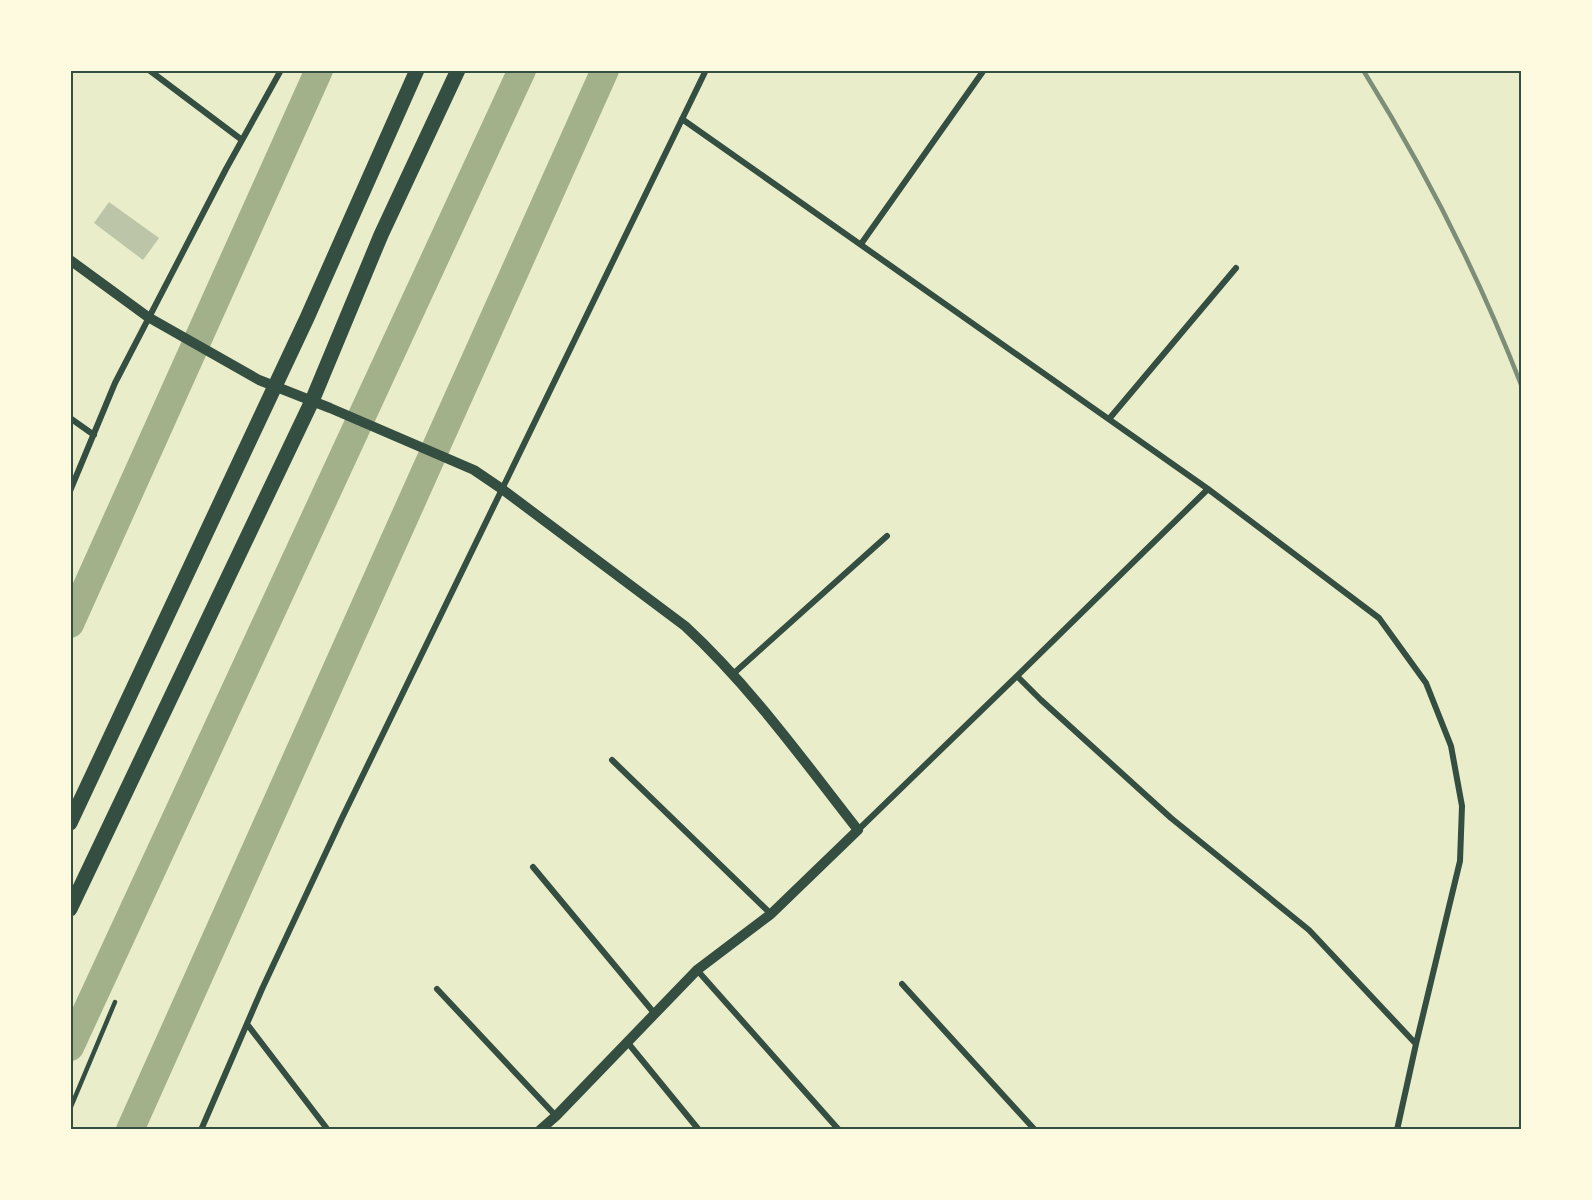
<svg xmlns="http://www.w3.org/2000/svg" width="1592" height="1200" font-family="Roboto,sans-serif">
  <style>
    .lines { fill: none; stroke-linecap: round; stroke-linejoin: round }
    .canal { stroke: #a3b18a; stroke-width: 28 }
    .building { fill: #bcc5a7 }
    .service { stroke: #344e41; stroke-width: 4.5 }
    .minor { stroke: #344e41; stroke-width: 6 }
    .tertiary { stroke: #344e41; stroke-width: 10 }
    .primary { stroke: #344e41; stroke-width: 15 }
    .rail { stroke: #7c8e77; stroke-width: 4.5 }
    .neatline { fill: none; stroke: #344e41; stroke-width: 2 }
  </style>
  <rect width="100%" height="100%" fill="#e9edc9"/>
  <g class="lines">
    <path class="canal" d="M70 624 319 70
      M70 1047 522 70
      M130 1130 605 70"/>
  </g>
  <path class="building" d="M109 202 159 238 143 260 94 223Z"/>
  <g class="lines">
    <path class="service" d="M70 1109 115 1002"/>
    <path class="minor" d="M149 70 242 140
      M682 119 1208 489 1379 618 1426 683 1451 746 1462 806 1460 861 1416 1044
      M861 244 984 70
      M70 418 94 435
      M1109 419 1236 268
      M70 491 115 383 226 169 281 70
      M733 674 887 536
      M1017 676 1208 489
      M612 760 771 914
      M858 830 1017 676 1041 700 1171 818 1309 930 1416 1044 1397 1130
      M533 867 655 1014
      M697 970 839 1130
      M902 984 1035 1130
      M437 989 556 1116
      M247 1024 328 1130
      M628 1043 699 1130
      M201 1130 262 989 342 818 706 70"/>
    <path class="tertiary" d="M70 260 148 317 259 380 330 408 474 470 502 489 685 626C751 687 803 760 858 830L771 914 697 970 556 1116 540 1130"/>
    <path class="primary" d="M70 823 307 318 417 70
      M70 909 312 401 381 235 458 70"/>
    <path class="rail" d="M1363 70C1426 171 1479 276 1522 387"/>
  </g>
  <rect width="1592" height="1200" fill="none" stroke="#fefae0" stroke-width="144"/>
  <rect x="72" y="72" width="1448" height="1056" class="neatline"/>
</svg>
